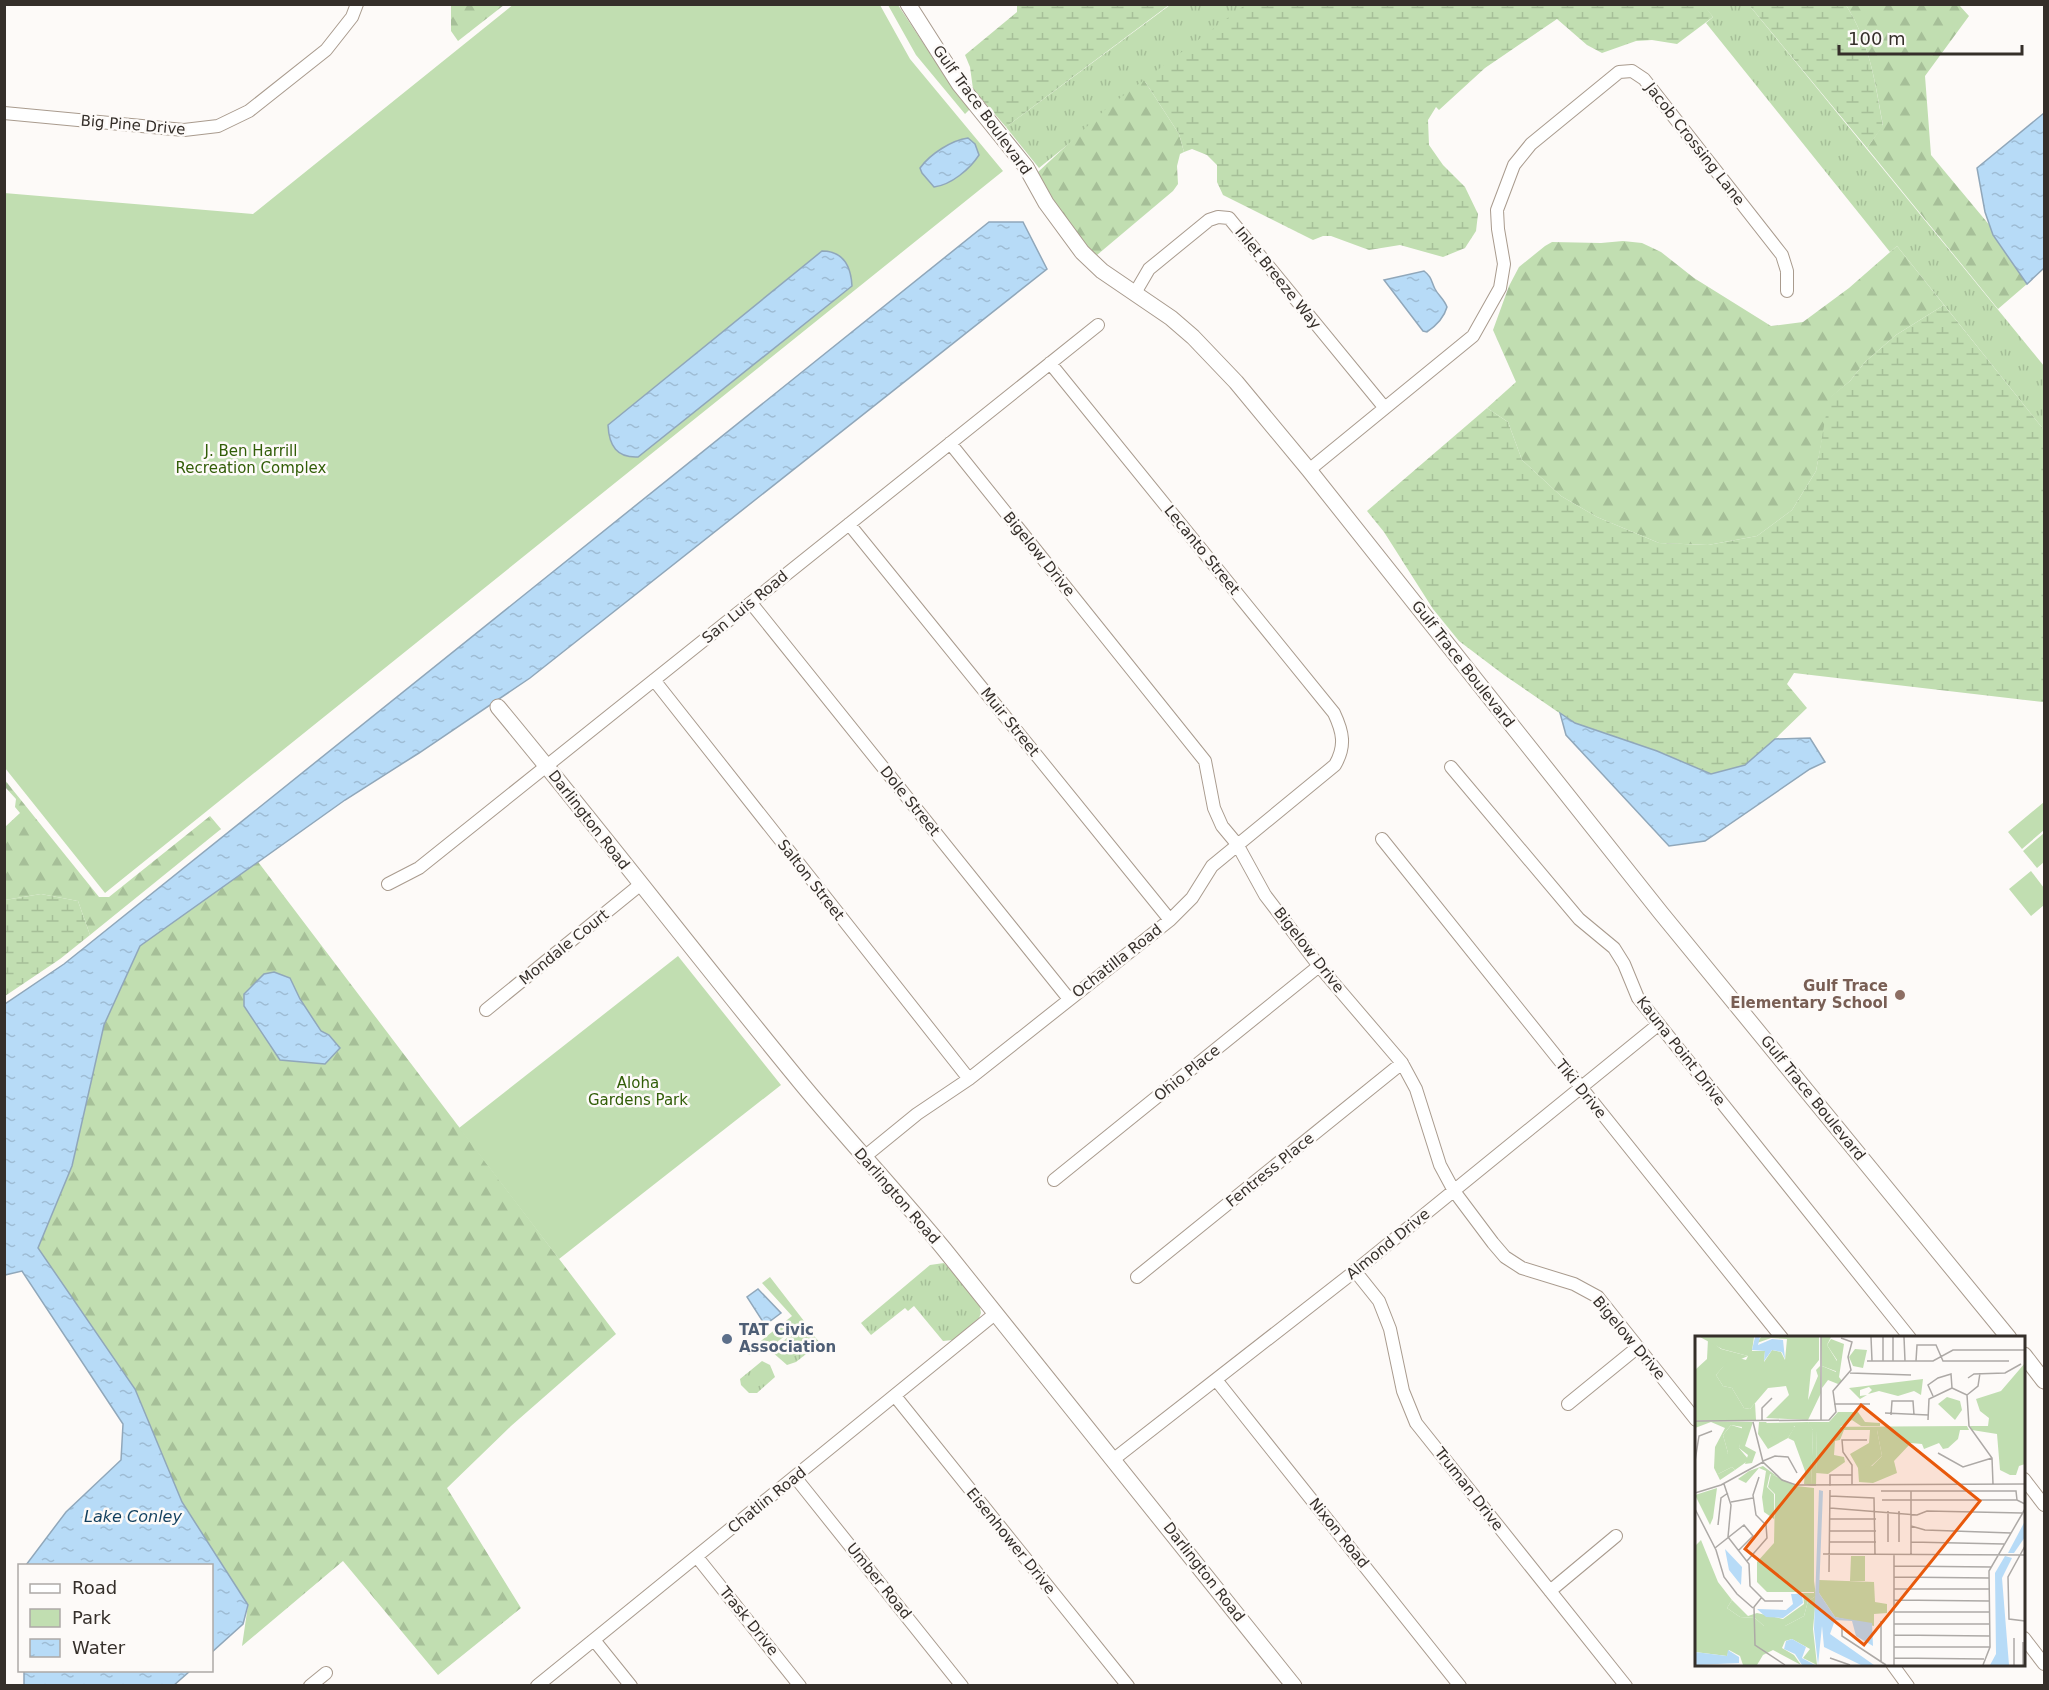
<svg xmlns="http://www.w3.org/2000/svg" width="2049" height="1690" font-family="'DejaVu Sans',sans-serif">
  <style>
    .grass { fill: url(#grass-tufts) }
    .forest { fill: url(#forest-firs) }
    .wetland { fill: url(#wetland-marsh) }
    .park { fill: #c1deb1 }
    .water { fill: url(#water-ripples); stroke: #90a7ba; stroke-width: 1.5 }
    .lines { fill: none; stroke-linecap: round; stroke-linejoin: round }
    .minor-casing { stroke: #a99b8e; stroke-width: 14 }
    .tertiary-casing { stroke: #a99b8e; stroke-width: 17 }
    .minor { stroke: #fff; stroke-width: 12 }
    .tertiary { stroke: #fff; stroke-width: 15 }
    .education-dot { fill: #8d6e63; stroke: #fdfaf8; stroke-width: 2 }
    .service-dot { fill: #5c6f8a; stroke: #fdfaf8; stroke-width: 2 }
    .labels { text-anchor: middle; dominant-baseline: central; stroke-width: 5; stroke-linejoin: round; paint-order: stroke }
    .street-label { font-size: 15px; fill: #352f2a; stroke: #fdfaf8 }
    .park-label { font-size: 15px; fill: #315d07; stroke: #fdfaf8 }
    .education-label { font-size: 15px; font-weight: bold; fill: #785e54; stroke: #fdfaf8; text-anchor: end }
    .service-label { font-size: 15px; font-weight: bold; fill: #4e5e75; stroke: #fdfaf8; text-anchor: start }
    .water-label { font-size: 16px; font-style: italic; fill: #113f5e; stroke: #fdfaf8 }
    .inset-road { fill: none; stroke: #ada9a6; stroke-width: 1.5 }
    .view { fill: #e8590c; fill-opacity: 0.15; stroke: #e8590c; stroke-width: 3 }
    .inset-edge { fill: none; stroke: #352f2a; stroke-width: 3 }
  </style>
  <defs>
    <pattern id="grass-tufts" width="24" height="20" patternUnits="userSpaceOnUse" patternTransform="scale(1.5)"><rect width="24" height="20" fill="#c1deb1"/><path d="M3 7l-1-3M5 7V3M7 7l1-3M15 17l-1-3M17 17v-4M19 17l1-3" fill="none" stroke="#a6bf98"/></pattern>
    <pattern id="forest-firs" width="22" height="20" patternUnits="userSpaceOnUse" patternTransform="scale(1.5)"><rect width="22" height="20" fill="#c1deb1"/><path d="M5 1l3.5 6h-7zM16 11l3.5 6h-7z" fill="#a6bf98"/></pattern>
    <pattern id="wetland-marsh" width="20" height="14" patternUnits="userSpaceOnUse" patternTransform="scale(1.5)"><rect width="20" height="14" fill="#c1deb1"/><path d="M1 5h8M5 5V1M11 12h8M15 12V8" fill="none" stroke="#a6bf98"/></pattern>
    <pattern id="water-ripples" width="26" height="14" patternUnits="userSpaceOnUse" patternTransform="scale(1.5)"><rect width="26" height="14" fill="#b7dbf7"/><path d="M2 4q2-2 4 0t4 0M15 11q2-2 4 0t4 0" fill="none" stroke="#9ebcd4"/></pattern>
  </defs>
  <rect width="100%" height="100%" fill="#fdfaf8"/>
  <path class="grass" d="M1170 5H1247L1145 82 1039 168 1006 127Z
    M1703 5H1749L2044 366V430L1897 246 1890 252 1706 23 1713 17Z
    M944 1263 979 1302 981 1313 979 1318 953 1340 943 1341 914 1306 908 1311 905 1308 871 1335 861 1323 930 1265Z
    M770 1277 804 1321 768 1349 762 1348 749 1355 747 1352 792 1316 762 1283Z
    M804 1324 820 1343 796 1362 787 1365 771 1351Z
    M762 1361 770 1365 775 1377 757 1393H749L741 1385 740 1379Z"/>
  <path class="forest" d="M451 5V4L504 5 458 41 451 31Z
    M1846 5H1959L1969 16 1925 76 1931 155 1991 227 1993 235 2027 284 1998 309 1867 148 1883 125C1875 82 1870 43 1846 5Z
    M1144 80 1179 134 1184 152 1180 154 1177 166 1178 184 1173 191 1097 255C1070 233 1055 202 1038 172L1107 108Z
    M1623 241 1642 243 1661 252 1694 278 1771 326 1803 322 1849 288 1897 246 1944 305 1896 335 1865 362 1850 381 1830 398 1816 471 1792 510 1757 536 1708 545 1659 543 1597 517 1561 496 1522 460 1508 422 1487 408 1516 382 1493 330 1509 286 1519 267 1545 246 1552 242 1601 243Z
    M4 779 99 897H109L210 816 221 829 90 935 78 901 41 894 5 900V827L20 813 15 807 16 799 5 787Z
    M249 850 616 1334 511 1426 447 1488 521 1608 438 1675 343 1561 242 1646 248 1605 182 1502 38 1248 72 1166 104 1025 140 946Z"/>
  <path class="wetland" d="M1703 4 1713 17 1677 44 1652 40 1636 41 1602 53 1587 45 1557 19 1485 68 1439 110 1436 107 1428 120 1429 145 1443 165 1465 187 1478 214 1476 231 1465 248 1443 257 1400 245 1369 250 1331 236H1323L1313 240 1223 195 1217 182V165L1207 155 1192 149 1184 152 1179 134 1144 80 1245 5Z
    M1017 5V4L1169 5 1006 127 973 89 970 67 965 55 1017 12Z
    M1749 5H1846C1870 43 1875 82 1883 126L1867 148Z
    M1944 305 2044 430 2043 702 1794 673 1787 684 1807 708 1775 739 1745 765 1711 774 1657 751 1574 723 1504 675 1459 641 1433 609 1384 532 1367 511 1487 408 1508 422 1522 460 1561 496 1597 517 1659 543 1708 545 1757 536 1792 510 1816 471 1829 398 1850 381 1865 362 1896 335Z
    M41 894 78 901 90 935 60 959 5 996V900Z"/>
  <path class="park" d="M514 4 880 5 910 59 1003 171 105 893 5 768 4 193 253 214Z
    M888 5H898L953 88 971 108 965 114 916 55Z
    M2044 802V830L2022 849 2008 832Z
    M2044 833V862L2037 868 2023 851Z
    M2031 871 2044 888V905L2031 916 2009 889Z
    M678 956 781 1085 559 1259 459 1128Z"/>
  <path class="water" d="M2044 113V268L2027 284 1993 235 1985 212 1977 168Z
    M968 138 975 144 979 155C970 169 951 185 934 187L922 173 920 168C930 154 952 140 968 138Z
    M989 222H1023L1047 269 530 678 419 753 345 800 140 946 104 1025 72 1166 38 1248 135 1389 182 1502 248 1605 243 1624 212 1652V1566L26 1565 66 1512 121 1460 123 1424 22 1271 5 1275V1004L64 964Z
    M822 251C844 251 851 267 852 286L638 457C617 458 609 446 608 425Z
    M1424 271C1432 277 1431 281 1435 289 1438 295 1444 299 1447 307 1444 318 1437 325 1427 332L1423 331 1384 280Z
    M1560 713 1575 723 1657 751 1711 774 1745 765 1775 739 1810 738 1825 762 1810 769 1705 841 1669 846 1566 735Z
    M274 972 290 978 300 999 321 1031 329 1035 340 1048 325 1064 280 1060 244 1006V994L264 974Z
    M758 1289 781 1313 765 1325 747 1297Z
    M24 1671V1670L190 1671 173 1686 24 1685Z"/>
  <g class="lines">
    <defs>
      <path id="minor" d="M4 113 184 130 218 126 249 111 326 50 352 17 357 4
        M1135 293 1149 269 1209 220 1218 217 1229 218 1384 407
        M950 443 1205 761 1214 808 1222 826 1237 844 1265 895 1319 966 1402 1063 1416 1089 1440 1165 1454 1191 1493 1243 1505 1257 1522 1268 1574 1284 1598 1297 1696 1420
        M1309 470 1473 336 1500 288 1504 264 1498 229 1497 210 1514 165 1531 144 1619 72 1632 71 1644 79 1782 255 1787 271V291
        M849 524 1170 920
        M751 603 1069 999
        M654 680 969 1079
        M1451 767 1579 919 1614 948 1624 964 1638 998 1910 1338
        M1382 839 1782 1338
        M388 884 419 868 1098 325
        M486 1010 641 884
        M863 1158 917 1114 969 1079 1170 920 1192 898 1212 866 1335 765C1346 746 1343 732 1334 713L1050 363
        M1054 1180 1319 966
        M1355 1271 1379 1301 1390 1329 1403 1391 1416 1423 1626 1686
        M1137 1277 1402 1063
        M1217 1381 1460 1686
        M895 1396 1128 1686
        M1568 1404 1638 1347
        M1114 1459 1355 1271 1659 1024
        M795 1477 962 1686
        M2024 1479 2044 1505
        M697 1557 800 1686
        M1550 1591 1616 1536
        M2024 1638 2044 1664
        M594 1640 631 1686
        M1892 1664 1908 1686
        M310 1686 326 1673
        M537 1686 996 1313"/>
      <path id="tertiary" d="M908 4 959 84 1026 167 1046 203 1082 252 1102 271 1171 318 1193 337 1236 382 1309 470 1661 913 2009 1338
        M498 707C601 831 699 959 801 1083 848 1140 898 1193 944 1249L1294 1686
        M2024 1355 2044 1381"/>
    </defs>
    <use href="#minor" class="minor-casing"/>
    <use href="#tertiary" class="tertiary-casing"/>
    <use href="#minor" class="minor"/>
    <use href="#tertiary" class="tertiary"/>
  </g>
  <circle class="education-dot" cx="1900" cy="995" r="6"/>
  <circle class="service-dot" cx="727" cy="1339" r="6"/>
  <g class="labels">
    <g class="street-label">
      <text transform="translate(982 110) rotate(54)">Gulf Trace Boulevard</text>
      <text transform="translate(133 125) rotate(5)">Big Pine Drive</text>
      <text transform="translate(1695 144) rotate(52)">Jacob Crossing Lane</text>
      <text transform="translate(1278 278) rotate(51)">Inlet Breeze Way</text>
      <text transform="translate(1202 550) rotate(51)">Lecanto Street</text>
      <text transform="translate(1039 554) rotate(51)">Bigelow Drive</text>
      <text transform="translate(745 607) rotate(-39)">San Luis Road</text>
      <text transform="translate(1463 664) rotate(52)">Gulf Trace Boulevard</text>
      <text transform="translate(1010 722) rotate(51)">Muir Street</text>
      <text transform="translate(910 801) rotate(51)">Dole Street</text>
      <text transform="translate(589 820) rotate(52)">Darlington Road</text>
      <text transform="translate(811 880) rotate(52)">Salton Street</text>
      <text transform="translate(564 947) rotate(-39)">Mondale Court</text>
      <text transform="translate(1309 950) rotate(52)">Bigelow Drive</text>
      <text transform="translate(1117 961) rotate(-38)">Ochatilla Road</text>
      <text transform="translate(1681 1051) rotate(52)">Kauna Point Drive</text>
      <text transform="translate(1187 1073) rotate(-39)">Ohio Place</text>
      <text transform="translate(1581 1089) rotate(51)">Tiki Drive</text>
      <text transform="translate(1813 1098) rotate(51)">Gulf Trace Boulevard</text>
      <text transform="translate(1270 1170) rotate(-39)">Fentress Place</text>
      <text transform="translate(897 1196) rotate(49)">Darlington Road</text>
      <text transform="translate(1388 1244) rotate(-39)">Almond Drive</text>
      <text transform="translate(1629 1338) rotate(50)">Bigelow Drive</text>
      <text transform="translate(1469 1489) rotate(52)">Truman Drive</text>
      <text transform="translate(767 1500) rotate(-39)">Chatlin Road</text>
      <text transform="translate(1339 1533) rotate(51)">Nixon Road</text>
      <text transform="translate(1011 1541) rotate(51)">Eisenhower Drive</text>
      <text transform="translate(1204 1572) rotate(52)">Darlington Road</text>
      <text transform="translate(879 1581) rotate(51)">Umber Road</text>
      <text transform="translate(749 1621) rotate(51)">Trask Drive</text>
    </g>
    <g class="park-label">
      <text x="251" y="451">J. Ben Harrill<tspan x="251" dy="17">Recreation Complex</tspan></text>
      <text x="638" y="1083">Aloha<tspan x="638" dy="17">Gardens Park</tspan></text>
    </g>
    <g class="education-label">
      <text x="1888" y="986">Gulf Trace<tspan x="1888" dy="17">Elementary School</tspan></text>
    </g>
    <g class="service-label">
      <text x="739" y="1330">TAT Civic<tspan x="739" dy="17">Association</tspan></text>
    </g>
    <g class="water-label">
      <text x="133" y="1516">Lake Conley</text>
    </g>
  </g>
  <g transform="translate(1695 1336)">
    <rect width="330" height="330" fill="#fdfaf8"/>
    <path d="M272 90 274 94H122L121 150H116L118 91Z" fill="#c1deb1"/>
    <path d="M13 3 26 13 53 20 28 31 21 39 28 50 37 52 49 72 55 73 60 67 61 84H0V34L12 23ZM136 3 149 8 144 41 147 45 143 48 133 44 127 52V30L141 36 142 24 132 9ZM160 13 172 14 168 32 158 30 154 21ZM228 43 226 59 219 55 203 60 184 55 173 58 177 54 174 51 165 54V60L172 59 165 63 154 52ZM143 76H163L170 86 185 87V90H166L157 84 145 91H119L118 94 114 89 113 86H134ZM0 85 58 86 50 110 61 116 57 127 50 128 53 119 44 112 47 91 36 89 28 99 33 117 23 138 37 131 40 134 25 144 19 132 20 111 30 92 16 86 0 92ZM64 86H71L81 98 95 90 100 91 93 102 73 113 63 98ZM175 94H182L187 120 174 132H163L155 118 174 107ZM68 130 83 141 75 138 72 151 79 158V183L69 176 67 161 71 135 64 132 51 147 43 143 54 135ZM124 244 179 246 180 266 192 268V277L179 278V290L140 281 124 257ZM119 245 121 260 113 265 109 280 90 290H69L60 282 45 281 32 272 37 264 53 280 62 277 88 283 109 268 108 258 100 257H119Z" fill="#c1deb1"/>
    <path d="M5 1H59L57 15H70L69 26 77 14 86 16 90 24 92 3 76 2 62 7 66 1H124V24L116 34 113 64 123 40 121 34 125 30 126 57 113 84 71 82 94 59 91 50 73 52 55 73 49 72 37 52 28 50 21 39 31 27 44 22 51 24 53 20 27 13ZM126 1H136L132 9 145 30 143 36 127 30ZM330 27V128L324 130 321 139H315L305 134 302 98 277 94 275 90H293L294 82 285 75 281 63 306 55ZM252 61 265 65 267 74 260 84 243 68ZM113 86 118 94 116 150 109 148 110 135 99 105 93 102 100 90 78 103 71 87ZM36 89 49 93 44 112 54 124 40 134 37 131 23 138V129L33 117 28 99ZM122 94H149L145 104 140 105 139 119 149 121 150 126 133 138 121 137ZM182 94H265L263 103 253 112 248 113 244 107 229 113 227 108 216 107 199 125 202 137 178 147 164 146 163 132 177 130 187 120ZM6 204 23 246 37 264 32 272 45 281 60 282 69 290H90L109 280 113 265 121 260 118 293 122 329 108 322 115 313 97 303 90 305 87 312 99 319 106 329 78 314 68 319 62 329H48L45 320 34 314 32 320 0 316V210Z" fill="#c1deb1"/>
    <path d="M76 138 101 150 119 152V256H72L62 246V226L79 207 80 158 73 151ZM22 152 18 182 15 189 0 159ZM156 220H170V245H155Z" fill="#c1deb1"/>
    <path d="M60 1H65L63 9 77 3 88 4 90 23 87 16 77 14 69 25 70 15 57 14ZM124 154 128 155 124 257 140 281 177 287 178 310 161 300 157 285 140 284 135 298 179 329H166L129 311 127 290 123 329 119 293ZM330 185V201L319 217H313ZM30 213 47 231 46 249 34 234ZM310 220 317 222 307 242 314 329H295L301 318 300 237ZM96 258H107L108 267 88 282 71 281 62 273 91 274 98 268ZM97 303 111 311 107 322 120 329H107L100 318 89 313 91 305ZM33 314 44 321V327L0 329V316L32 320Z" fill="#b7dbf7"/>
    <path class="inset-road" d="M126 1V85M176 1 177 25M198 1V25M209 1 210 25M172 25H238L258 14H330M188 25V1M221 25 222 9H241L248 25H314M155 37 216 39M273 42 279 38 310 37 326 28M257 52 272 59 274 90 297 122 298 148M272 59 283 50 285 37M238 60 233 49 243 42 256 38 257 52M139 68H175M190 77 233 79M196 79 197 65H218L219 79M233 84 234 63 257 52M0 85 134 84 141 76 138 55 156 34 153 21 157 6 146 2M67 85V72L77 62M58 86 68 126 87 144 101 149 330 148M243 117 268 131 297 122M0 125 4 100 17 95M68 125 80 120 93 121 102 137M29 148 36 169 33 201 54 228 55 250 70 265H88M157 148V129L148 116 147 104H172M135 150V139H157M186 155H321L322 164M0 157 26 149 68 126M135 160 179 162 180 218M187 164H322L330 168M36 166 58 162M135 172 222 179 232 175 327 177M0 173 21 214 29 241 42 258 58 272M135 183H181M23 189 26 162 33 157M216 190 230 194 316 197M135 195H181M135 206H181M193 206V175M204 206V175M216 206 309 208M330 210 313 241 314 283 330 285M20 212 49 189 58 200 43 215M128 218 330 219M216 218V155M52 225 72 202 71 189 61 179 58 159 64 141M199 230 296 231M134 236 135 154M199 241 294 242M199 253H294M67 261 59 271 60 309 90 329M199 264 294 265M199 276H294M199 288H295M147 292V300L191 329M199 299 295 300M319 302V329M328 306V329M199 311H295M135 322 155 329M199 322 289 323M186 325V285M199 329V218M288 329 295 311 294 235 330 173"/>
    <path class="view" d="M166 69 285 165 169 309 50 213Z"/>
    <rect width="330" height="330" class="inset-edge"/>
  </g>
  <rect width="2049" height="1690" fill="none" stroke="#352f2a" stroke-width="12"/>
  <rect x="18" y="1564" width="195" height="108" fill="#fdfaf8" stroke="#ada9a6" stroke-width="1.5"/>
  <rect x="30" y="1584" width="30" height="9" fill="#ffffff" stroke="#ada9a6" stroke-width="1.5"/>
  <text x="72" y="1594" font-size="18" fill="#352f2a">Road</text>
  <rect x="30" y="1609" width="30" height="18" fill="#c1deb1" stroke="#ada9a6" stroke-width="1.5"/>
  <text x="72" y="1624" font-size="18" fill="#352f2a">Park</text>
  <rect x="30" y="1639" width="30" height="18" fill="url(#water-ripples)" stroke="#ada9a6" stroke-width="1.5"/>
  <text x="72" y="1654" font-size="18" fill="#352f2a">Water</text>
  <path d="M1839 45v9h183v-9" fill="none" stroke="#352f2a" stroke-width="3"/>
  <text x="1848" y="45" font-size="18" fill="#352f2a" stroke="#fdfaf8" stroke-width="4.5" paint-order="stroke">100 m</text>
</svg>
